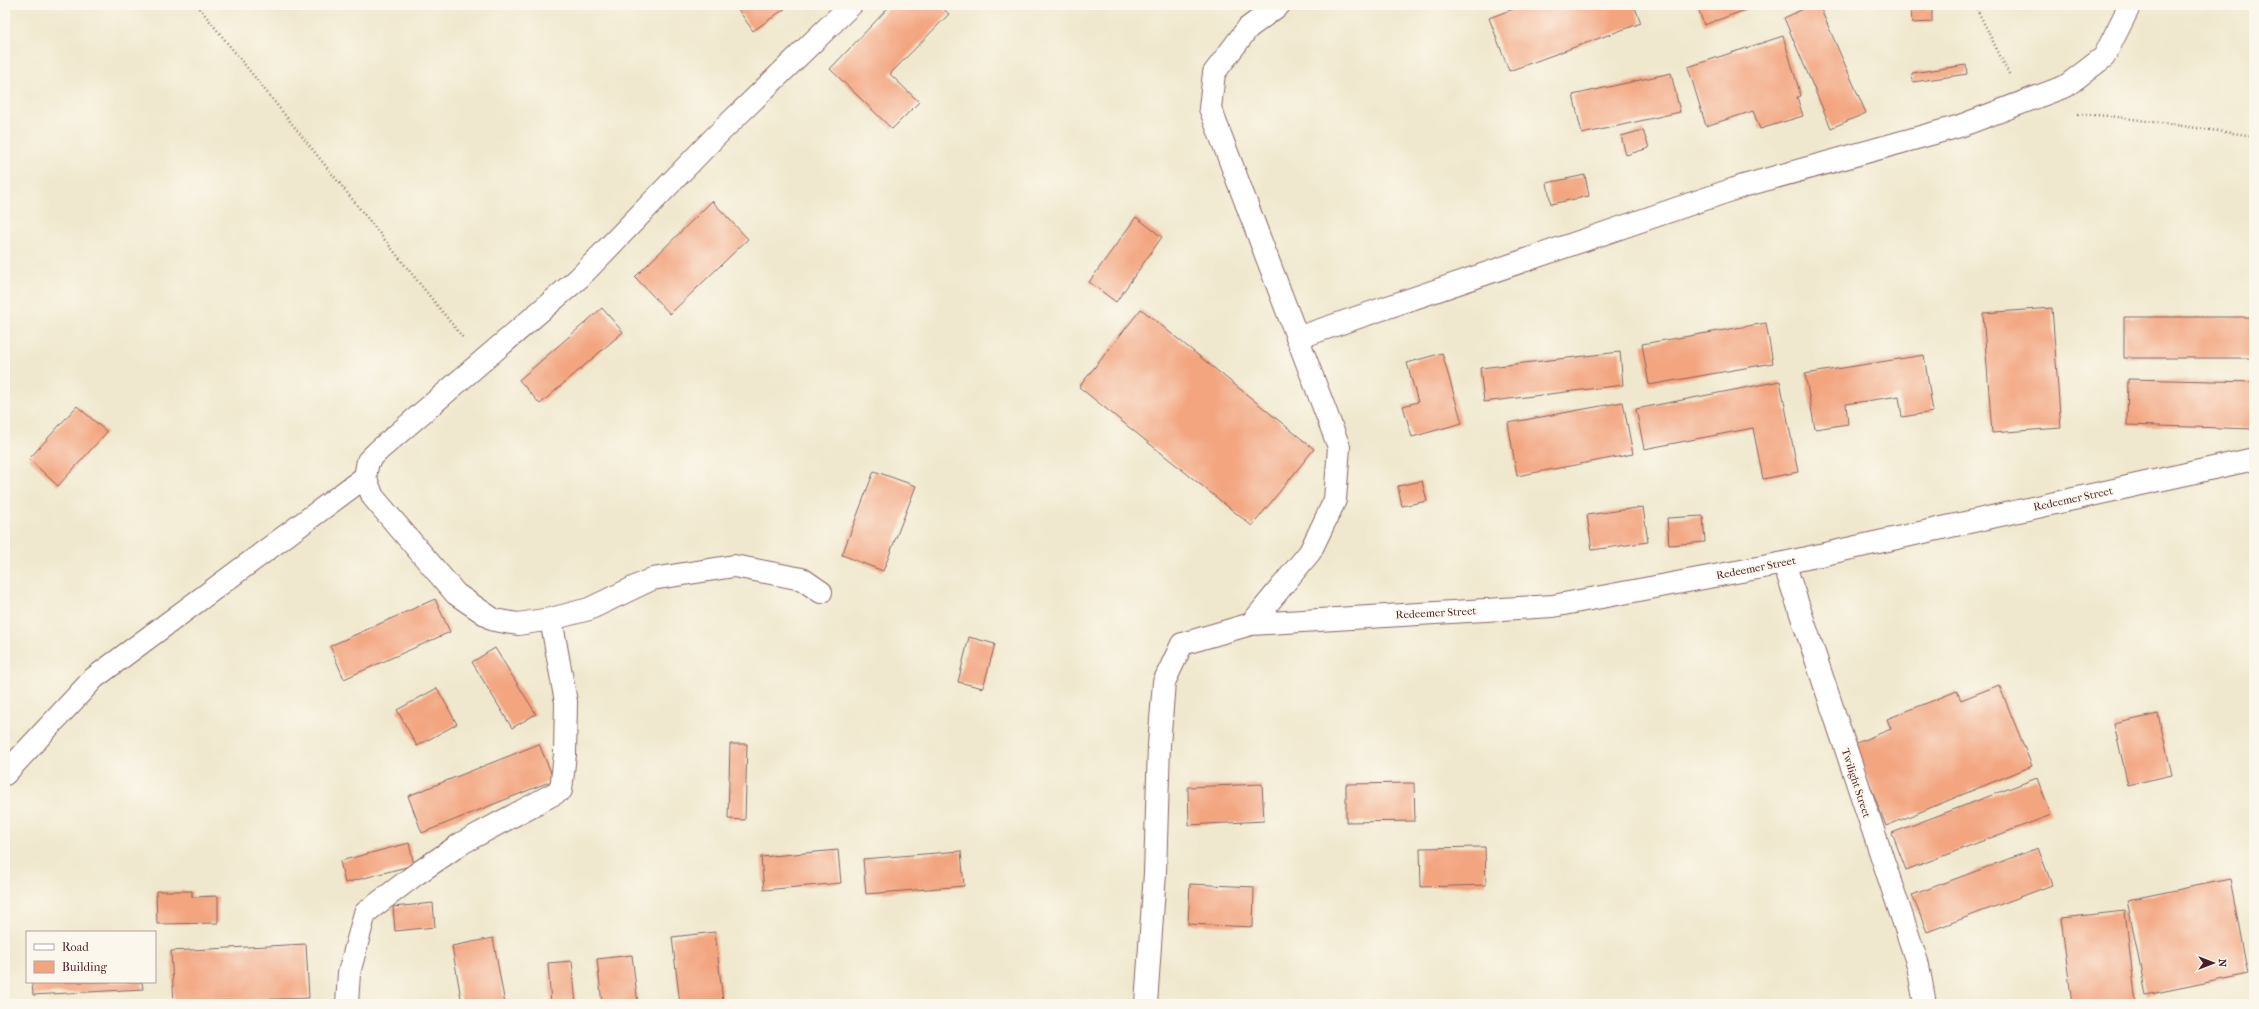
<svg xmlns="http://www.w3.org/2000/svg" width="2259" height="1009" font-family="'IM FELL French Canon',serif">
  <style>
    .building { fill: #f3a580 }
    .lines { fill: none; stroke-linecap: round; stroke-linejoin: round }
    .minor-casing { stroke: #846564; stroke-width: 24 }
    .path { stroke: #846564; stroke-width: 2.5; stroke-dasharray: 1 3; stroke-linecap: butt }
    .minor { stroke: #fff; stroke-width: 22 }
    .labels { text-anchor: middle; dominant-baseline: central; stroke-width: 4; stroke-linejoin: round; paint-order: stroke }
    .street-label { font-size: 11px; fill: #4a1f2b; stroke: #fbf7ec }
  </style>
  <rect width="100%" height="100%" fill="#fbf7ec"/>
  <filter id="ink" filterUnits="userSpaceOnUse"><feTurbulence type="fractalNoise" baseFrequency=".025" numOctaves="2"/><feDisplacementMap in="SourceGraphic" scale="8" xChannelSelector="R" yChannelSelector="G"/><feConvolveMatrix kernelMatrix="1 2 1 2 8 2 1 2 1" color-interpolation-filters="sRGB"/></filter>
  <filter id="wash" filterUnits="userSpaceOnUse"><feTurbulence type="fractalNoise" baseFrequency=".012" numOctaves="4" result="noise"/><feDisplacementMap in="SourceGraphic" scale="16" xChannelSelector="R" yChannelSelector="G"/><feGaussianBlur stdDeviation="0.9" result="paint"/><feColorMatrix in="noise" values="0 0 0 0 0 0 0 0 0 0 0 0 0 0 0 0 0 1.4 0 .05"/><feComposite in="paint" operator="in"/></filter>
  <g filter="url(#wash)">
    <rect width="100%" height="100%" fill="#f0e8ce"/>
    <g id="blocks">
      <path class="building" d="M735 5H790L753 31Z
        M891 5H939L949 14 890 74 919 102 892 129 830 69Z
        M1524 5H1634L1641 23 1509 71 1489 18Z
        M1697 5H1759L1704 25Z
        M1812 5H1819L1866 113 1831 128 1784 18Z
        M1911 9H1932V22L1912 23Z
        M1783 36 1801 96 1797 97 1803 116 1760 129 1753 111 1706 126 1688 67Z
        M1966 65 1967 74 1913 82 1912 73Z
        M1671 73 1680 112 1582 134 1573 95Z
        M1643 130 1649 148 1626 155 1621 136Z
        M1585 175 1589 196 1551 204 1547 183Z
        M712 201 748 239 670 314 635 277Z
        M1136 217 1162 237 1116 302 1089 282Z
        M602 308 623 332 540 404 519 380Z
        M2052 308 2061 428 1992 433 1983 313Z
        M1141 309 1314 449 1252 526 1079 387Z
        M2124 317H2254V358H2124Z
        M1766 323 1773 363 1649 385 1642 344Z
        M1620 352 1623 385 1484 402 1480 368Z
        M1442 353 1462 423 1412 437 1403 406 1418 402 1407 363Z
        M1924 355 1933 412 1902 417 1899 396 1846 404 1848 424 1815 429 1805 374Z
        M2128 379 2254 382V429L2127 425Z
        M1780 381 1798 472 1763 479 1753 428 1644 449 1636 409Z
        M1623 402 1633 454 1517 476 1508 423Z
        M77 406 107 432 58 486 29 459Z
        M874 471 916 486 883 571 842 555Z
        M1422 481 1427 501 1402 506 1398 486Z
        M1643 507 1648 542 1592 550 1587 515Z
        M1703 516 1705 542 1669 545 1667 518Z
        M435 599 450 632 344 679 330 646Z
        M969 637 995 644 983 688 958 682Z
        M495 648 536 714 512 728 472 662Z
        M1999 685 2032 766 1886 826 1854 744 1891 729 1887 719 1957 691 1961 700Z
        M437 688 457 724 417 746 397 710Z
        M2158 714 2172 775 2128 785 2114 724Z
        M539 744 554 780 422 833 408 796Z
        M730 744H747L745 820 728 819Z
        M2037 778 2051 815 1906 870 1892 833Z
        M1414 783 1415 821 1346 822V784Z
        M1262 784 1264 821 1189 825 1188 787Z
        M409 843 414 865 345 883 340 861Z
        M1485 847 1486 885 1421 887 1420 848Z
        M2038 848 2052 885 1927 932 1912 895Z
        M838 850 841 883 764 890 761 857Z
        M961 851 964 886 866 894 863 859Z
        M2230 879 2248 974 2146 995 2127 900Z
        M1190 884 1254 887 1253 927 1188 924Z
        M156 891H192V897L218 896V923L157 924Z
        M433 903 435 927 395 931 393 907Z
        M2125 911 2136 1004H2072L2061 918Z
        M715 932 723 1002 680 1004 672 937Z
        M493 938 505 1004H462L452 946Z
        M306 944 309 998 174 1003 171 951Z
        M632 955 638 1004H602L597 959Z
        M572 961 576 1004H551L548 963Z
        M32 982H142L143 989 33 995Z"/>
    </g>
  </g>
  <g filter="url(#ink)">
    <use href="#blocks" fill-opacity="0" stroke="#846564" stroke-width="1"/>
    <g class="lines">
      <defs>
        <path id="minor" d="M1297 338 1743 186 1960 126 2066 86 2104 57 2130 5
          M1784 563 1918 965 1925 1004
          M821 592 802 579 734 566 652 579 589 609 551 619 518 624 494 620 456 594 373 497 365 477 368 461 379 450 579 278 715 137 851 5
          M1251 624 1553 606 1784 563 2254 459
          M5 774 94 678 365 477
          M347 1004 349 973 365 913 415 875 462 843 561 790 565 754 566 702 551 619
          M1146 1004 1155 873 1159 745 1164 682 1182 644 1251 624 1310 552 1335 500 1339 447 1210 108 1214 73 1248 28 1279 5"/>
      </defs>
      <use href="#minor" class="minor-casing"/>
      <path class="path" d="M197 5 464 339
        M1975 5 2010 76
        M2078 114 2111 116 2254 136"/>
      <use href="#minor" class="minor"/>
    </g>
  </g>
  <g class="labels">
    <g class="street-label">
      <text transform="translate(2073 499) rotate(-12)">Redeemer Street</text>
      <text transform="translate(1756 568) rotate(-11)">Redeemer Street</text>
      <text transform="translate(1436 613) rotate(-3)">Redeemer Street</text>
      <text transform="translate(1856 783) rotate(72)">Twilight Street</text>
    </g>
  </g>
  <rect width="2259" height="1009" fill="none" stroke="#fbf7ec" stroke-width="20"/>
  <rect x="26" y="931" width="130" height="52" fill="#fbf7ec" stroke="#b4a19f"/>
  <rect x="34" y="944" width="20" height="6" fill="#ffffff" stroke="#b4a19f"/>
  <text x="62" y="951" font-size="12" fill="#4a1f2b">Road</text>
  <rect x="34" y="961" width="20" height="12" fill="#f3a580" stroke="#b4a19f"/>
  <text x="62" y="971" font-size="12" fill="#4a1f2b">Building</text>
  <g transform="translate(2213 963) rotate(90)" stroke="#fbf7ec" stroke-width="3" paint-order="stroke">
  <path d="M0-3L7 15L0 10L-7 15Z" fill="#4a1f2b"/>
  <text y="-6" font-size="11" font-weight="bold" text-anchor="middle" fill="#4a1f2b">N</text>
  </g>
</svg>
